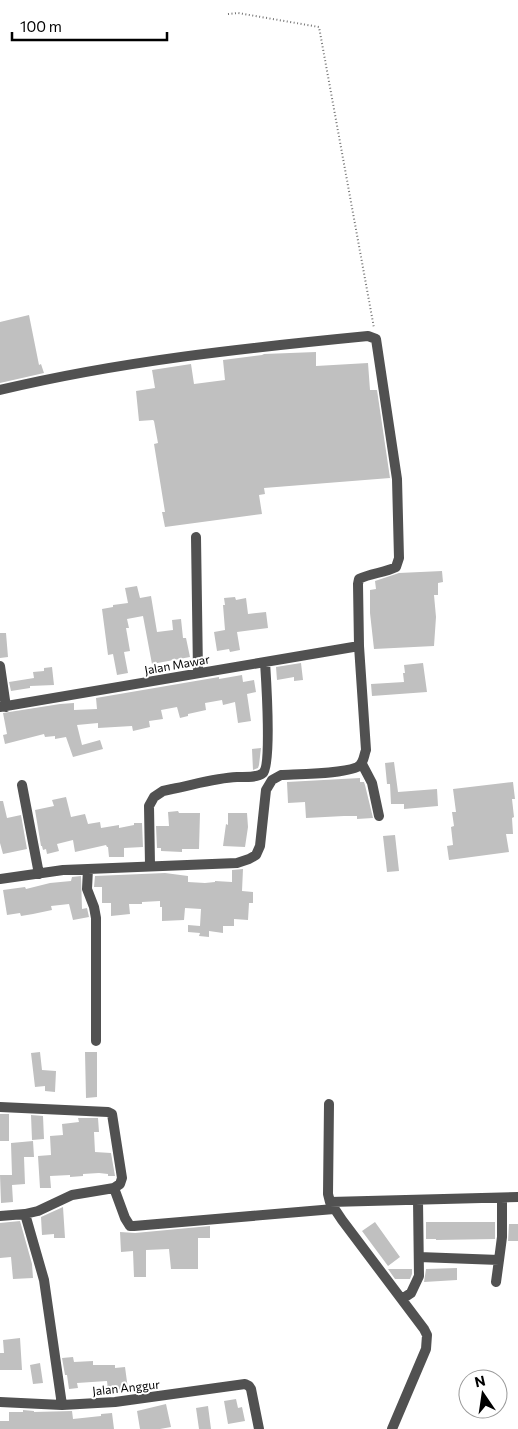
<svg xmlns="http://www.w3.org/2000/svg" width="518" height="1429" font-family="Commissioner,sans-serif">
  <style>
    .building { fill: #c0c0c0 }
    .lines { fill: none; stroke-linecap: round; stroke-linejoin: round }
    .path { stroke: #737373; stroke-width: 2; stroke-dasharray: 1 2.5; stroke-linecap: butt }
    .minor { stroke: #515151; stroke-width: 10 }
    .labels { text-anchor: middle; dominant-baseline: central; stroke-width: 4; stroke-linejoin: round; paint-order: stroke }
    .street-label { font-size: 12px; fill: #000; stroke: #fff }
  </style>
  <rect width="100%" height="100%" fill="#fff"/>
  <path class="building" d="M29 315 39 365 41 364 44 373 0 383V322Z
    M316 352V366L368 363 370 390H377L390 478 264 488 265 494 259 495 262 514 165 527 162 512H165L154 444 158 443 154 421 153 420 139 421 136 391 155 388 152 370 191 364 194 384 225 380 223 360 262 355 264 354Z
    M442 571 443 582 438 583V595H434L436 617 434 646 374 649 370 613V590L376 589 375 581 399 573Z
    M137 586 140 598 151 596 157 632 173 630 172 620 181 619 183 638H186L190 657 152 664 143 616 127 619 129 628H126L130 651 124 652 128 673 117 675 113 654 108 655 102 609 113 607V605L128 603 125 588Z
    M235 597 236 600 246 598 248 614 266 612 268 628 237 632 240 650 230 652 229 649 217 651 214 632 225 630 223 605H225L224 598Z
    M0 633H6L8 657 0 658Z
    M301 663 303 680 294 681V677L277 680 276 667Z
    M423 663 427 692 372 696 371 684 404 682 403 673H405L404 665Z
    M52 667 54 685 30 686V688L11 691 9 682 34 678 33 672 44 671V668Z
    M242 675 243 682 254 680 256 692 247 694 251 721 238 723 235 702 223 705 222 700 205 703 206 710 188 714V716L180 718 177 707 161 710 163 719 149 721 150 727 133 731 132 726 98 728V723L77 725 82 745 100 740 103 749 73 757 66 737 55 739V736L45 737 44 734 5 744 3 735 7 734 3 713 60 704 74 703V710L97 709 96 698 219 677V679Z
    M261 748 259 765 258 768 253 770 252 749Z
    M394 762 398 792 437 789 438 806 404 809V804H391L390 784H387L385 763Z
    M360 778V782H364L365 785 373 818 357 819V816H344L306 818 305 802 288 803 287 782Z
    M513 782 515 799H512L514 817 512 818 513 834H506L509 852 449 860 447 846 453 845 451 827 454 826 452 812H456L453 789Z
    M66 797 71 817 85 814 88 824 100 822 101 828 119 825V828L134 825V823H142L143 847 124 848V857H109L108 847H107L106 845 75 852 73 840 57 844 59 851 47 854 46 849 43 850 42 846H41L35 810 54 806 52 800Z
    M0 801H3L7 818 21 815 27 849 3 854 0 843Z
    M178 811 179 813H200L199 849H182V852L161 851V848H157L156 826H169L168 812Z
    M228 813H247L248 827 245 847 223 846 226 824 228 825Z
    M395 835 399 871 387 872 383 836Z
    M243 869 242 891 253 892V903H249L248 920 234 919V926H223V933L209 931V937L199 936 200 933 188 932V925L200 926 201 909 185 908 184 920 162 921V907H160V901L142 902V904H129L130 914 111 916V903H102V887H94L95 876 165 873 188 876V882L205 883 215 882V881L232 882V870Z
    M81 876 82 909 87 908 89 917 73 920 69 904 51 906 52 910 33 914 21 916 20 913 7 915 3 890 25 887 26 889 50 883 71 881 72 877Z
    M40 1052 42 1070 56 1071 55 1092 45 1091V1086L35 1087 31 1053Z
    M85 1052H97V1097L86 1098Z
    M0 1114H9V1141H0Z
    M31 1115 43 1116 44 1139 32 1140Z
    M78 1118H98L99 1132H94L95 1152 111 1153 115 1176H108V1174L99 1173 83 1174V1176L70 1177V1175L50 1176 51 1188H40L38 1156 51 1155 50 1136 63 1135 62 1124 79 1122Z
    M33 1141 34 1157H24L25 1184 12 1185 13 1202 1 1203 0 1175H12L11 1143Z
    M63 1207 65 1238H54V1234L42 1235 41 1217Z
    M20 1221 32 1264 33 1278 13 1279 11 1257 0 1258V1223Z
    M375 1222 400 1257 388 1266 362 1231Z
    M426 1222H495V1239L436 1240V1239H426Z
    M509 1224H518V1241H508Z
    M210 1226V1238H198V1269H171L169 1249 146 1250V1277H134L133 1251 121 1252 120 1232 135 1233Z
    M457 1268V1280L424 1282 426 1269Z
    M388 1269H412V1274L410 1279H395Z
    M20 1338 22 1370H0V1353H4L3 1340Z
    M73 1357 74 1362 93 1361V1365H115V1368L125 1367 128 1389 108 1390 107 1381 77 1383 78 1388 69 1389 67 1375H65L62 1358Z
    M40 1363 43 1383 33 1384 30 1365Z
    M236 1399 238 1408 242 1407 245 1421 228 1424 224 1401Z
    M166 1404 171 1427 160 1429H140L137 1411Z
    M208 1406 211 1429H199L196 1408Z
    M23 1410 34 1411V1412L72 1411 73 1419 101 1416V1414L112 1413 114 1429H0V1421H9V1412H23Z"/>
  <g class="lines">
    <path class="path" d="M228 14 238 13 319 27 374 328"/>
    <path class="minor" d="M0 390C121 361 245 348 368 336L376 339 397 479 399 558 396 567C384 573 371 573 359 579L358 584 359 646 366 750C364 755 364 761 360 765 352 774 296 774 281 775L272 780 266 790 260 846 256 855 249 859 237 863 63 870 0 879
      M196 537 198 673
      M0 666 6 707
      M0 707 359 646
      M362 764 372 783 379 816
      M22 785 39 874
      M150 865 149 806 154 797 163 791 172 789C193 785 215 778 237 777 244 777 257 778 263 773 272 765 266 678 265 662
      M88 869 87 889 94 907 96 918V1041
      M329 1104 328 1194 330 1202 342 1220 424 1329 427 1335 426 1349 392 1429
      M0 1107 108 1112 112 1114 122 1178 120 1184 114 1188 72 1195 38 1211 25 1214 0 1216
      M114 1188 125 1218 130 1226H134L334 1209
      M330 1202 518 1197
      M25 1214 44 1280 62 1405
      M419 1257 499 1260 496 1282
      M499 1260 502 1237V1198
      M402 1299 411 1293 419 1276 418 1200
      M0 1402 62 1405 115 1402 245 1384 249 1386 251 1389 259 1429"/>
  </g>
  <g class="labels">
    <g class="street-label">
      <text transform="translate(177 664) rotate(-10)">Jalan Mawar</text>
      <text transform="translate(126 1387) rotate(-6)">Jalan Anggur</text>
    </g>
  </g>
  <g transform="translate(483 1394) rotate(347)"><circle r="24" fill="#ffffff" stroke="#999999"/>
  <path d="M0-4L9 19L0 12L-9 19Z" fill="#000000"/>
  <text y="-8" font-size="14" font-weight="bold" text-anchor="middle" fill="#000000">N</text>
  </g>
  <path d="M12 32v8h155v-8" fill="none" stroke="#000000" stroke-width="2.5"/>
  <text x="20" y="32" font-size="15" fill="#000000" stroke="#ffffff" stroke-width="4" paint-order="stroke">100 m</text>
</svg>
